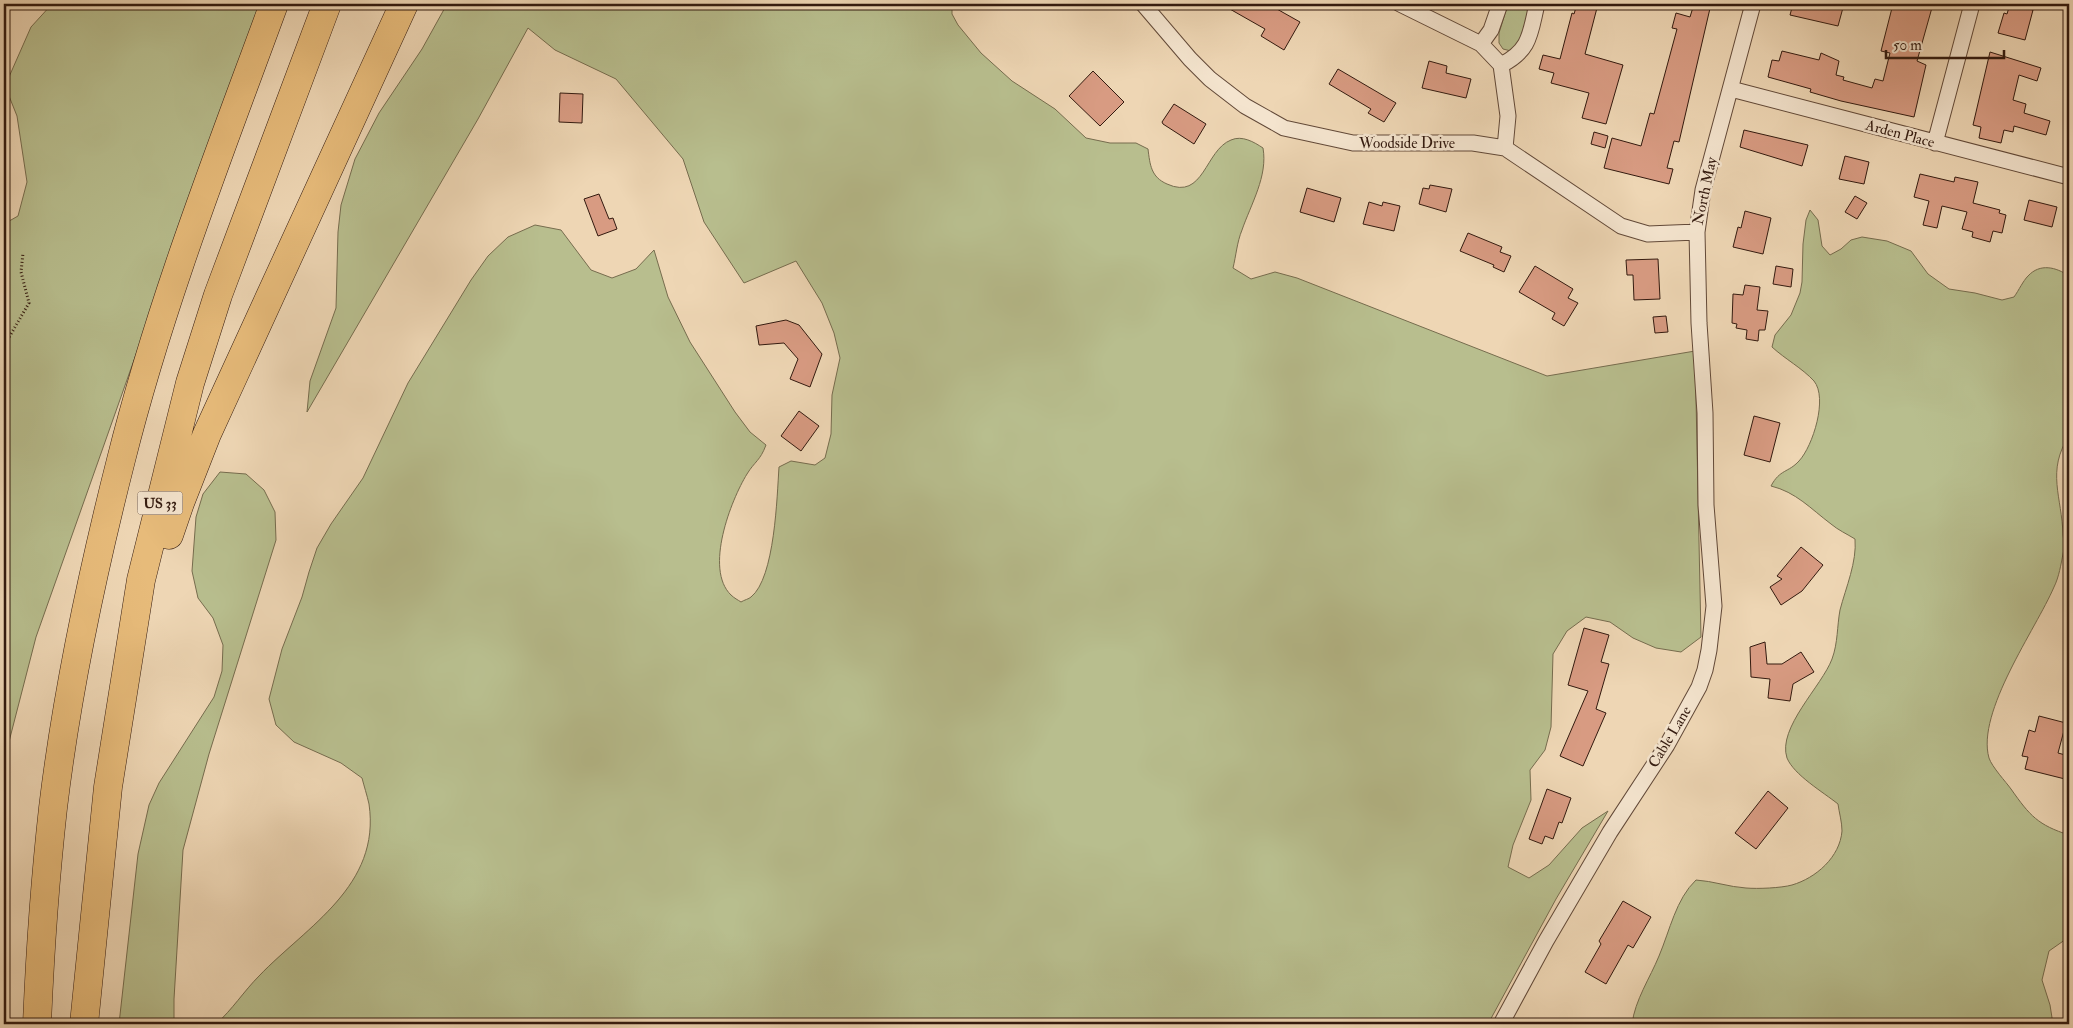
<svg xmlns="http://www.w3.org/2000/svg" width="2073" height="1028" font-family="'IM FELL Double Pica',serif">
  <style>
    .green { fill: #b8be8e; stroke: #766c4e }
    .building { fill: #d89b82; stroke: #331a0f }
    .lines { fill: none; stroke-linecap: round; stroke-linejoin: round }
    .minor-casing { stroke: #624938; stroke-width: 17 }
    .motorway-casing { stroke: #331a0f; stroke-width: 29 }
    .path { stroke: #331a0f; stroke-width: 3; stroke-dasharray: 1 2.5; stroke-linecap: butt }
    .minor { stroke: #f4e4ce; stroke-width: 15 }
    .motorway { stroke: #e7bb7a; stroke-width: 28 }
    .labels { text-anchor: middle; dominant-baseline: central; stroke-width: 5; stroke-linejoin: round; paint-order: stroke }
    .shield { fill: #f4e4ce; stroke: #6d5748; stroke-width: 1 }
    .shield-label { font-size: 14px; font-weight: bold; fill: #331a0f }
    .street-label { font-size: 15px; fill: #331a0f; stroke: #f4e4ce }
  </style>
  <rect width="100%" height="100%" fill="#eed6b4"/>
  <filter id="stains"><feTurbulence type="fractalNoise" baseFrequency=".004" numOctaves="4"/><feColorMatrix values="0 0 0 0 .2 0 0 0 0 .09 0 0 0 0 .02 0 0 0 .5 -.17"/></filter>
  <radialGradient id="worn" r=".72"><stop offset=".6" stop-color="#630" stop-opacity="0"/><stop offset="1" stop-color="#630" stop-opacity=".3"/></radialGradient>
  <path class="green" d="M52 4H260L36 637 4 761V224L18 216 27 182 17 116 5 86 31 27Z
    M447 4H952V14L958 25 981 53 1012 81 1055 109 1086 138 1110 143H1136L1148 149C1150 165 1151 177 1167 184 1204 201 1205 150 1231 140 1242 135 1254 142 1263 148 1268 176 1251 204 1242 230 1237 242 1236 256 1233 268L1251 279 1275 272 1297 278 1547 376 1695 351 1701 637 1681 652 1656 648 1633 638 1610 622 1586 617 1567 631 1553 654 1551 727 1545 750 1530 770 1531 800 1513 845 1508 867 1529 878 1549 865 1582 828 1608 811 1556 899 1488 1024H216C232 1010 244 991 259 976 307 926 381 886 369 804 367 795 364 786 362 778L341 763 294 742 276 725 269 699 282 649 302 597 309 572 317 548 331 524 363 478 408 383 471 280 488 256 508 237 535 225 561 230 591 270 612 278 636 269 654 250 668 297 690 342 735 412 750 432 766 445C760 461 755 461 747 474 731 500 704 569 731 595 734 598 738 600 741 602 744 600 749 599 751 597 775 578 777 496 779 467L791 461 815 465 825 458 831 434 832 395 840 358 834 333 822 303 796 261 744 283 704 222 683 159 616 79 555 50 528 28 478 119 307 412 310 381 336 308 338 232 341 205 355 159 379 113 422 49Z
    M1508 4H1534L1526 34 1511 51 1503 49 1499 43V33Z
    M1810 210 1818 220 1822 246 1830 255 1841 249 1851 240 1862 237 1887 241 1911 251 1928 274 1949 289 1975 293 2002 300 2014 297C2019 290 2023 281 2028 276 2040 263 2056 267 2069 276V436C2046 471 2062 497 2063 535 2064 541 2065 548 2063 554 2061 564 2059 577 2054 587 2036 629 1976 712 1989 758 1992 767 2006 782 2011 789 2030 816 2038 825 2069 835V937L2049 951 2042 980 2050 1005 2053 1024H1632C1635 1000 1650 978 1659 956 1670 930 1676 899 1696 880 1713 881 1729 887 1746 888 1758 889 1781 888 1792 885 1816 878 1840 857 1842 831 1842 822 1839 812 1838 804 1823 792 1794 775 1787 758 1777 728 1822 686 1832 659 1838 643 1837 626 1840 610 1846 587 1857 562 1855 539 1847 534 1838 530 1831 524 1811 509 1796 492 1771 486 1780 469 1788 473 1799 461 1813 446 1828 398 1814 381 1802 368 1785 359 1772 347L1775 335 1791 315 1800 293 1802 282 1803 244 1806 220Z
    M220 472 246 474 264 490 275 512 276 540 209 754 183 850 174 999V1024H119L138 854 149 805 159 783 214 697 222 671 223 645 213 618 198 598 192 571 196 517 203 494Z"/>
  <path class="building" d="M1221 4H1268L1300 22 1284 50 1261 36 1265 29Z
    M1577 4H1598L1585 54 1623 65 1606 124 1582 118 1589 93 1551 83 1554 73 1539 69 1543 55 1560 59 1572 13 1574 14Z
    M1694 4H1711L1679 142 1674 141 1667 168 1673 169 1669 184 1604 168 1612 138 1641 146 1650 113 1654 114 1677 29 1672 28 1676 13 1690 17Z
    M1793 4H1844L1838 26 1790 15Z
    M1893 4H1933L1917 61 1926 65 1914 117 1841 101 1810 92 1811 89 1768 77 1772 60 1779 61 1782 51 1819 60 1821 53 1839 61 1836 75 1844 77 1843 80 1872 88 1875 79 1883 81 1890 53 1881 51Z
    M2010 4 2033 10 2025 40 1998 33 2004 13 2007 14Z
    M1990 52 2041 68 2037 81 2019 75 2013 100 2026 104 2024 113 2050 121 2046 135 2014 126 2013 132 2004 130 2001 143 1979 138 1981 127 1973 125Z
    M1429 61 1447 66 1446 73 1471 79 1466 98 1422 88Z
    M1338 69 1396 103 1384 122 1368 113 1371 109 1329 84Z
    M1093 71 1124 102 1100 126 1069 96Z
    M560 93 583 94 582 123 559 122Z
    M1174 104 1206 124 1194 144 1163 124 1162 122Z
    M1744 130 1808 145 1802 166 1740 147Z
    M1594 132 1608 136 1605 148 1591 144Z
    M1845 156 1869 162 1864 184 1839 179Z
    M1920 174 1954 182 1955 177 1978 182 1973 203 2000 210 1999 213 2006 215 2002 233 1993 231 1990 242 1972 237 1973 232 1962 229 1967 212 1942 206 1937 228 1923 225 1929 201 1914 197Z
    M1430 185 1452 189 1446 212 1419 204 1423 188 1429 189Z
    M1307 188 1341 198 1334 222 1300 212Z
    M599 194 609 219 613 218 617 229 598 236 584 199Z
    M1855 196 1867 203 1857 219 1845 212Z
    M2029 200 2057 207 2052 227 2024 220Z
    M1369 202 1382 206 1383 202 1400 206 1394 231 1363 224Z
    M1745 211 1771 218 1763 254 1733 247 1738 227 1741 228Z
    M1468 233 1502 247 1500 252 1511 256 1504 272 1493 267 1494 265 1460 251Z
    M1658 259 1660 299 1634 300 1633 275H1627L1626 260Z
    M1535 266 1573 289 1568 298 1578 303 1564 326 1552 319 1555 313 1519 292Z
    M1776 266 1793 269 1791 287 1773 284Z
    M1745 285 1760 287 1757 310 1768 311 1765 330H1759L1758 341 1746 339 1747 330 1736 328 1737 324 1732 323 1733 294 1743 295Z
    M1666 316 1668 332 1655 333 1653 317Z
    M786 320 799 325 822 354 810 387 790 379 798 359 784 343 759 345 756 326Z
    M799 411 819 426 801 451 781 436Z
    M1754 416 1780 423 1770 462 1744 455Z
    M1801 547 1823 565 1802 591 1781 605 1770 587 1782 579 1777 576Z
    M1584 628 1609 635 1601 662 1609 664 1596 709 1606 713 1583 766 1560 756 1588 691 1568 685Z
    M1765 642 1767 664H1782L1801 652 1814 672 1793 684 1790 701 1768 698 1770 679 1751 677 1750 647Z
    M2039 716 2066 723 2058 753 2069 756V780L2025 769 2028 757 2022 756 2029 730 2035 732Z
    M1547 789 1571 798 1562 823 1559 822 1553 839 1545 836 1542 844 1529 839Z
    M1768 791 1788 808 1756 849 1735 833Z
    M1623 901 1651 917 1633 948 1628 945 1606 984 1585 972 1601 944 1599 941Z"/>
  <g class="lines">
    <defs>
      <path id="minor" d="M1143 4 1190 59 1210 79 1245 106 1284 128 1353 143H1473L1505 148 1621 226 1648 234 1697 232
        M1400 4 1481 44 1501 65 1508 116 1505 148
        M1481 44 1491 30 1500 4
        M1501 65C1531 50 1530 33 1537 4
        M1731 89 2069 177
        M1935 143 1972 4
        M1501 1024 1546 941 1610 832 1667 745 1699 687 1705 670 1709 650 1714 606 1706 505 1705 413 1699 323 1697 232 1703 190 1753 4"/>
      <path id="motorway" d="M169 535 180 503 207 434 404 4
        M37 1024C40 952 45 880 53 808 67 691 92 574 121 460 160 304 219 154 274 4
        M84 1024 108 787 141 580 190 383 218 295 327 4"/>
    </defs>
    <use href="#minor" class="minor-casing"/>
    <use href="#motorway" class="motorway-casing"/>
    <path class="path" d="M4 346 29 303 21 272 23 253"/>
    <use href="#minor" class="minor"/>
    <use href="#motorway" class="motorway"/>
  </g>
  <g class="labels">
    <rect class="shield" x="137.5" y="491.5" width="45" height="23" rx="4"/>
    <g class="shield-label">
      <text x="160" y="503">US 33</text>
    </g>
    <g class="street-label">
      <text transform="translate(1900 134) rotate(15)">Arden Place</text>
      <text x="1407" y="143">Woodside Drive</text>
      <text transform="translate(1705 191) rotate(-78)">North May</text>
      <text transform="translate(1670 737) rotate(-59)">Cable Lane</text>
    </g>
  </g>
  <rect width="2073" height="1028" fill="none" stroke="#eed6b4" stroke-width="20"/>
  <rect x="5" y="5" width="2063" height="1018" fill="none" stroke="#331a0f" stroke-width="2.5"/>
  <rect x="10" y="10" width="2053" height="1008" fill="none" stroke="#331a0f"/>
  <path d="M1886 50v8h118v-8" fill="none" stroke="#331a0f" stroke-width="2.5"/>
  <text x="1893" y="50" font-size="15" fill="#331a0f" stroke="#f4e4ce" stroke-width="4" paint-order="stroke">50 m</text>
  <rect width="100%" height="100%" filter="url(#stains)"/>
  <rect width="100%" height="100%" fill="url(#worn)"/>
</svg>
